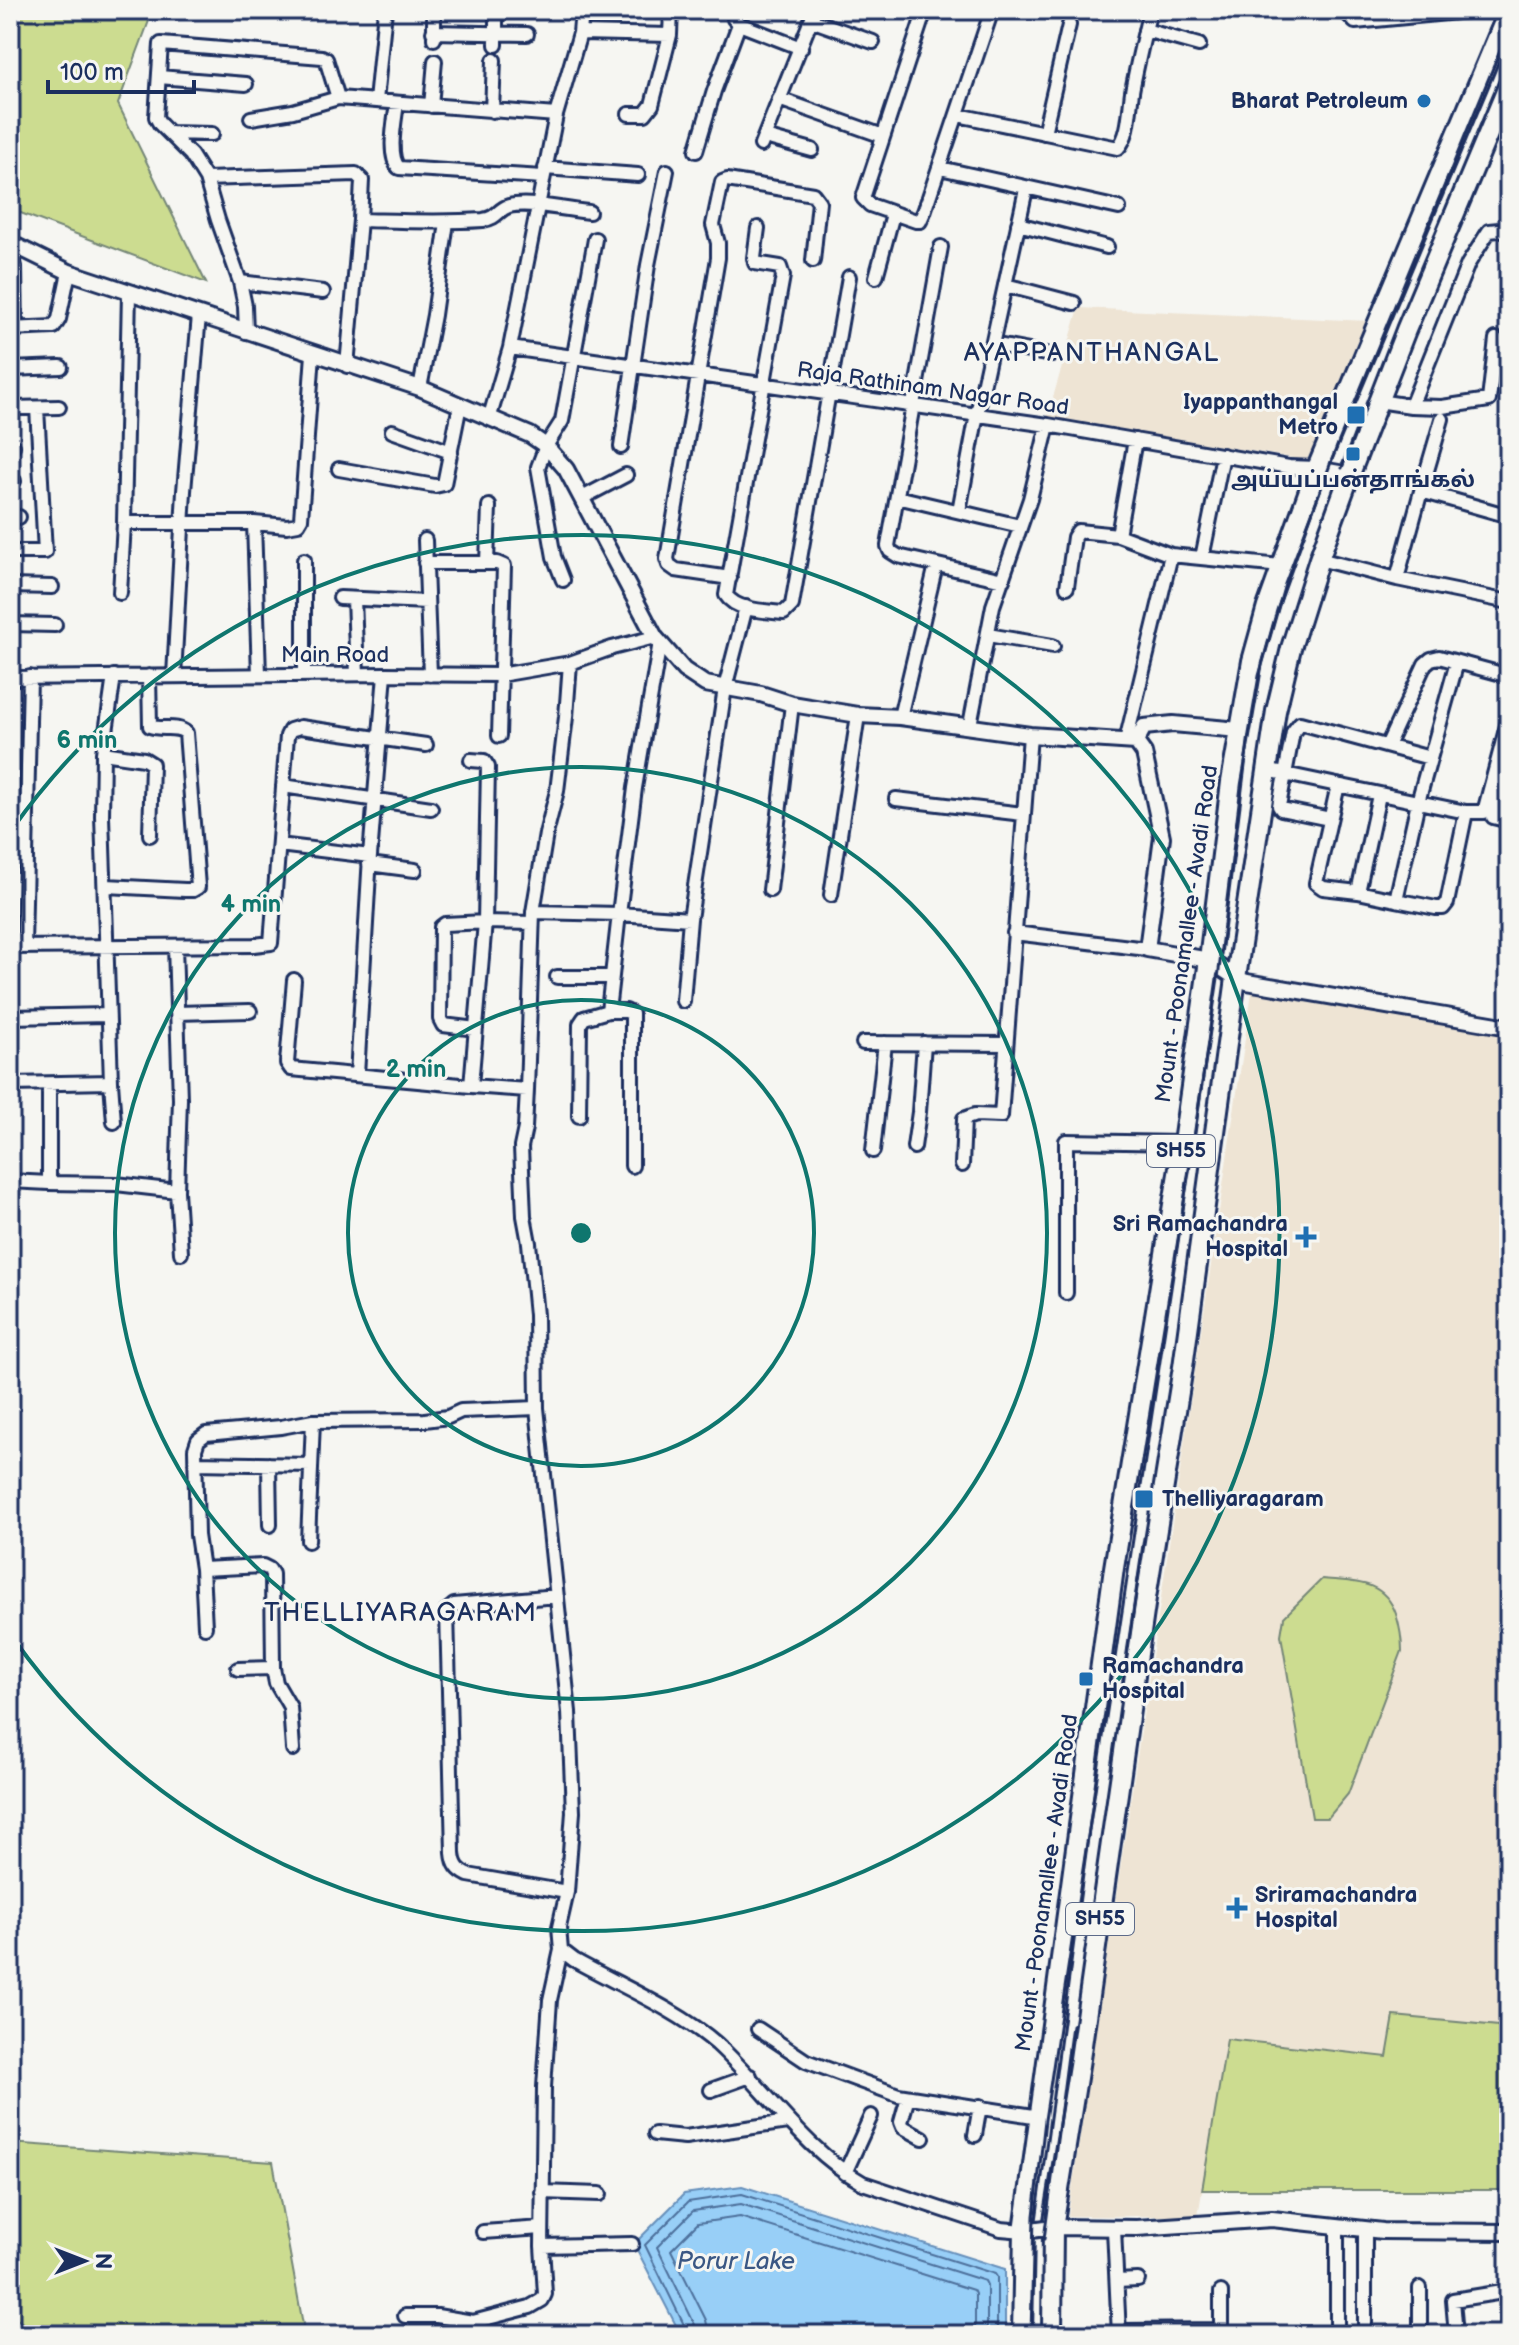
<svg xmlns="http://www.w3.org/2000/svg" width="1519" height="2345" font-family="'Balsamiq Sans','Noto Sans Tamil',sans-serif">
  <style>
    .built { fill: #eee4d4 }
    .green { fill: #ccdc90; stroke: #748677; stroke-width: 2 }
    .water { fill: #98cff7; stroke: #668fba; stroke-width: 2 }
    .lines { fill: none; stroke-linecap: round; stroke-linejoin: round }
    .shore { stroke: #4d6f9b; stroke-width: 2 }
    .minor-casing { stroke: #1b2f5e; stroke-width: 18 }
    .tertiary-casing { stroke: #1b2f5e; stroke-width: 20 }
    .primary-casing { stroke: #1b2f5e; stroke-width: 24 }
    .minor { stroke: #f6f6f2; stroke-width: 12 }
    .tertiary { stroke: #f6f6f2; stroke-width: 14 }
    .primary { stroke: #f6f6f2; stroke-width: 18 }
    .rail { stroke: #1b2f5e; stroke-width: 3 }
    .ring { fill: none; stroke: #0f766e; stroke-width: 4 }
    .poi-dot { fill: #1f6fb2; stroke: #f6f6f2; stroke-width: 3 }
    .labels { text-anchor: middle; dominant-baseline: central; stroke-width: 6; stroke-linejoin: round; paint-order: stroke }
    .shield { fill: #f6f6f2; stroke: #5d6b8a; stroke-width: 2 }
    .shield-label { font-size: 20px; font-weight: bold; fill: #1b2f5e }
    .poi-label { font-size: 22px; font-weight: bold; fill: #1b2f5e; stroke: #f6f6f2; text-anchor: end }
    .street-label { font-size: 22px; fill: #1b2f5e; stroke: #f6f6f2 }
    .water-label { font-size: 24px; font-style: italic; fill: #3a5784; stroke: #f6f6f2 }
    .quarter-label { font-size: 26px; letter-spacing: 2px; fill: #1b2f5e; stroke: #f6f6f2 }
    .centre { fill: #0f766e; stroke: #f6f6f2; stroke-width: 4 }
    .ring-label { font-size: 24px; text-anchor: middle; font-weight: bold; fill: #0f766e; stroke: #f6f6f2; stroke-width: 6; stroke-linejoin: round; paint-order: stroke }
  </style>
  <rect width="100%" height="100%" fill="#f6f6f2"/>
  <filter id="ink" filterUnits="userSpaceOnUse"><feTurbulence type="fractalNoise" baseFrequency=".0125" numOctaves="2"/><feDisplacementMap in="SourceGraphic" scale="16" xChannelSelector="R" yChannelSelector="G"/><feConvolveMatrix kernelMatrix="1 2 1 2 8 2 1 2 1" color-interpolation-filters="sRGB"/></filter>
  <g filter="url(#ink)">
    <path class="built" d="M1079 308 1369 321 1311 461 1047 418Z
      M1252 992 1509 1032V2027L1394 2016 1388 2057 1227 2039 1198 2216H1068Z"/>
    <path class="green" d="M10 10H153L118 104 206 283 10 209Z
      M1322 1579C1353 1582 1384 1579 1396 1614 1400 1627 1402 1638 1402 1651L1348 1794 1328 1818H1312L1281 1635 1284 1617Z
      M1394 2016 1509 2027V2190H1202L1227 2039 1387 2057Z
      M10 2143 273 2162 304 2330 334 2335H37L10 2313Z"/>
    <path class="water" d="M742 2186 1005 2269V2335H681L634 2244 684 2194Z"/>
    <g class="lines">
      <path class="shore" d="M687 2335 686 2329 645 2245 688 2202 742 2194 995 2274 997 2277V2335
        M697 2335 695 2325 657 2247 693 2211 741 2204 985 2281 987 2285V2335
        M709 2335 706 2320 671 2250 698 2223 740 2217 973 2290 975 2294V2335"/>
      <defs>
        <path id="minor" d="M434 10V39
          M733 10 734 19 739 24 801 48
          M925 10 863 198 870 205 916 221H920L924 212 992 10
          M1344 10 1355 22 1478 10
          M811 20 873 42
          M1145 30 1199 45
          M433 32 527 34
          M580 33 670 35
          M496 45V10
          M159 77 246 84
          M779 99 883 136
          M376 101 385 10
          M397 103C395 120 387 156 399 168L543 177
          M431 106 435 61
          M492 111 494 60
          M629 114H645L652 105 670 35 671 10
          M958 115 1118 148C1131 134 1129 104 1133 86 1138 60 1144 35 1150 10
          M251 118 293 111 338 98 556 115
          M169 133 212 134
          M1044 133 1069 25
          M765 137 812 150
          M761 145 815 10
          M696 151 714 91 739 24
          M545 168 638 175
          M940 168 1119 208
          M206 179 356 174 362 180 360 220
          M1018 224 1107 247
          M758 228 754 258 755 263 780 267 783 276 726 595C736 611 766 611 784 613L792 605 849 277
          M941 247 888 546 890 551 898 556 1003 580
          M15 266 16 329
          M876 277 893 214
          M240 282 323 292
          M1005 285 1074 303
          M10 329 54 327 59 319 69 272
          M246 332 245 306 240 282 218 220 206 179 191 155 160 124 156 117 161 44 322 57 326 59 338 98
          M1496 339 1489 400 1442 407 1411 406 1468 264 1489 231 1509 229
          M992 344 1051 355
          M510 348 1048 425 1289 467 1317 468 1350 474
          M347 366 360 220C401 221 442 223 483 220 498 218 498 209 509 206 528 201 569 210 589 212
          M10 369 61 367
          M420 388 434 315 447 222
          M1378 401 1411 406
          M10 408 59 407
          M490 416 510 348 556 115 580 33 582 10
          M392 431 451 452
          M10 446H13
          M621 447 648 265 667 171
          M339 469 435 486 444 484 460 405
          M10 480 14 481
          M1421 491 1442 419
          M897 497 1020 526
          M582 498 626 475
          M959 511 977 414 1026 189
          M10 517H19
          M124 523H254L287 526 298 524 301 519 313 354
          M254 523 259 675
          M1118 535 1135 440
          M425 540 430 675
          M10 552H45L37 408
          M1202 558 1223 455
          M1319 559 1397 579 1509 602
          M304 560V675
          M425 563H497L504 566 499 736
          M487 563 489 506
          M730 578 676 570 669 565 667 559 718 258V243L713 225 722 182 727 180 813 194 819 202 813 261
          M1397 579 1421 491 1509 516
          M563 580 554 557 538 467 546 446 562 421 595 239
          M10 586 52 587
          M1067 587 1074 537 1078 531 1118 535 1171 555 1281 566
          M120 593 124 523 129 293
          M340 598 427 602
          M354 599 357 674
          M10 624 55 625
          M988 635 1053 646
          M174 676 184 491 199 315
          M10 678 385 674 500 675 570 663 612 648 655 637
          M900 717 936 565
          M970 725 993 606 1030 499 1048 425
          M1126 741 1171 555
          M1387 746 1425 664 1431 659 1439 657 1509 676
          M103 753 144 759 152 764 150 835
          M1509 754 1493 817 1509 821
          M471 760 484 761 488 767 485 922 445 924 441 927 440 1019 443 1025 476 1029
          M1266 770 1418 802 1457 662
          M1338 785 1316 883 1323 888 1358 892 1396 900 1418 802 1466 812
          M283 786 431 808
          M896 799 1023 814
          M10 818 27 819
          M1330 819 1281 809 1279 806 1293 732 1300 723 1430 758
          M279 845 370 856
          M369 864 415 870
          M106 886 185 890H193L198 887 186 733C176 724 162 731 150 726L149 676
          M770 890 792 704
          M1358 892 1379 795
          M831 895 858 715
          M1396 900 1436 908H1443L1447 903 1466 812H1484L1509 718
          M533 912 619 914 635 788 660 642
          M1014 933 1147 949
          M175 946 180 1099 177 1191 181 1253
          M10 947 254 945 271 943 287 736 290 730 300 727 426 745
          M24 947 30 677
          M557 977H611
          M294 980 287 1063 291 1069 471 1086 485 922 532 923
          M683 1001 690 919 725 688 746 607
          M177 1013 250 1011
          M10 1017 107 1015
          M863 1043 1006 1044
          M357 1075 370 856 385 674
          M111 1082 114 1122
          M10 1084 111 1082 102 816 103 753 114 676
          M49 1084V1183L116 1184 177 1191
          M471 1086 527 1090
          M579 1116 580 1024 584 1018 608 1011
          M914 1147 919 1112 924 1043
          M873 1151 885 1043
          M962 1165 964 1119 975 1115 1001 1116 1030 735
          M632 1166V1014L626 1011H608L619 914 690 919
          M10 1181 49 1183
          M1066 1293V1141L1183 1143
          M195 1463 311 1465
          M269 1464 270 1525
          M308 1541 313 1421
          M202 1569 205 1627
          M557 1596 454 1605 447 1611 453 1853C454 1865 458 1870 468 1875L567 1892
          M238 1669 273 1668
          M293 1749 290 1707 276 1683 273 1668 272 1574 269 1569 263 1566 202 1569 197 1535 195 1449 198 1440 206 1434 281 1427 313 1421 425 1420 448 1417 461 1411 537 1408
          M561 1950 574 1960C619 1985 678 2010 717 2044 767 2090 803 2149 863 2183L1001 2229 1024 2231
          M758 2029 806 2061 898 2095 1040 2117
          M711 2090 750 2076
          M908 2097 901 2122 903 2127 923 2138
          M655 2134 685 2137 788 2122
          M975 2135 980 2106
          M845 2173 871 2116
          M542 2192 600 2194
          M1337 2226V2335
          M1114 2229 1119 2335
          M483 2232 542 2228
          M542 2246 632 2244
          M1117 2281 1138 2280
          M1420 2288V2335
          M405 2316H437L473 2322 530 2307 542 2300 545 2294 542 2246 544 2087 550 2000 561 1950 559 1927 567 1892 573 1812 569 1712 537 1408 536 1315 529 1243 524 1216 521 1147 525 1128 527 1090 533 912 546 834 557 791 566 717 570 663
          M1119 2331 1221 2330
          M1221 2335V2292
          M1365 2335V2230
          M1456 2335 1453 2300 1509 2291"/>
        <path id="tertiary" d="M10 243 69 272 420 388 530 435 546 446 566 469 655 637 684 670 705 684 761 694 792 704 858 715 900 717 1030 735 1136 742
          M1136 742 1144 753 1162 837 1147 949 1209 960 1236 978 1247 982 1509 1027
          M1136 742 1144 727 1173 724 1239 730
          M1024 2231 1053 2227 1137 2228 1272 2219 1383 2231 1509 2232"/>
        <path id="primary" d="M1022 2335 1024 2231 1114 1568 1183 1143 1209 960 1231 782 1252 661 1267 607 1317 468 1509 10
          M1052 2335 1053 2227 1080 2059 1146 1598 1183 1367 1236 978 1276 711 1291 648 1319 559 1350 474 1406 330 1509 84"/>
      </defs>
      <use href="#minor" class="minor-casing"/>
      <use href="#tertiary" class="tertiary-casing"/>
      <use href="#primary" class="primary-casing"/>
      <use href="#minor" class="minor"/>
      <use href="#tertiary" class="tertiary"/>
      <use href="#primary" class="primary"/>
      <path class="rail" d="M1342 468 1367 404
        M1120 1700 1144 1538
        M1044 2239 1072 2025
        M1031 2335 1034 2216 1045 2120 1218 978 1249 734 1259 676 1285 584 1339 441 1509 29"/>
    </g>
  </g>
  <g class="ring">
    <circle cx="581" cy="1233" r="233"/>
    <circle cx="581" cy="1233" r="466"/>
    <path d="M13 828A698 698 0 1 1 13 1638"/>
  </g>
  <g class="poi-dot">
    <circle cx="1424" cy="101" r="8"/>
    <rect x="1346" y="405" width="20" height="20" rx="4"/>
    <rect x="1345" y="446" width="16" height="16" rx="4"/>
    <path d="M1302 1225h8v8h8v8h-8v8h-8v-8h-8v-8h8z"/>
    <rect x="1134" y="1489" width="20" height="20" rx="4"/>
    <rect x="1078" y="1671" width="16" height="16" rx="4"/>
    <path d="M1233 1896h8v8h8v8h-8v8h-8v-8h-8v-8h8z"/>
  </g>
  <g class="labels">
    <g class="shield">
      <rect x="1147" y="1135" width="68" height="32" rx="6"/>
      <rect x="1066" y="1903" width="68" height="32" rx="6"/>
    </g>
    <g class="shield-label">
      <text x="1181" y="1151">SH55</text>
      <text x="1100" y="1919">SH55</text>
    </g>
    <g class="poi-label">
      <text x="1408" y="101">Bharat Petroleum</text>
      <text x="1338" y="402">Iyappanthangal<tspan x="1338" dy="25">Metro</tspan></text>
      <text x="1353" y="480" text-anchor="middle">அய்யப்பன்தாங்கல்</text>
      <text x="1288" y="1224">Sri Ramachandra<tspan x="1288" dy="25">Hospital</tspan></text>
      <text x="1162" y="1499" text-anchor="start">Thelliyaragaram</text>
      <text x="1102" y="1666" text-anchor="start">Ramachandra<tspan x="1102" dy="25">Hospital</tspan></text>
      <text x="1255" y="1895" text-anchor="start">Sriramachandra<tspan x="1255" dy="25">Hospital</tspan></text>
    </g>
    <g class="street-label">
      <text transform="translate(933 389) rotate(8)">Raja Rathinam Nagar Road</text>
      <text x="335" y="655">Main Road</text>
      <text transform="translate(1187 934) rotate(-82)">Mount - Poonamallee - Avadi Road</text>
      <text transform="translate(1047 1883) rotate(-82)">Mount - Poonamallee - Avadi Road</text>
    </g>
    <g class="water-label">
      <text x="736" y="2261">Porur Lake</text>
    </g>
    <g class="quarter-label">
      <text x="1092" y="353">AYAPPANTHANGAL</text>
      <text x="401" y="1613">THELLIYARAGARAM</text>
    </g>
  </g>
  <circle cx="581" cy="1233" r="12" class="centre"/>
  <g class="ring-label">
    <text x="87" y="748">6 min</text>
    <text x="251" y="912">4 min</text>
    <text x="416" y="1077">2 min</text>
  </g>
  <rect width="1519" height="2345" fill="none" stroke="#f6f6f2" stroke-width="40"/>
  <rect x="20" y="20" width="1479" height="2305" fill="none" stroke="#1b2f5e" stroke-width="3" filter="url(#ink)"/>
  <g transform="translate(84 2261) rotate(90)" stroke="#f6f6f2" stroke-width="6" paint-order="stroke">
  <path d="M0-6L14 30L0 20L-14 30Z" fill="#1b2f5e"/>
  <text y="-12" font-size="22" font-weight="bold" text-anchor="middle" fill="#1b2f5e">N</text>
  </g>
  <path d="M48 80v12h146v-12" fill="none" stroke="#1b2f5e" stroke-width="4"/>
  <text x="60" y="80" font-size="24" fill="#1b2f5e" stroke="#f6f6f2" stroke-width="6" paint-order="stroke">100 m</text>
</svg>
